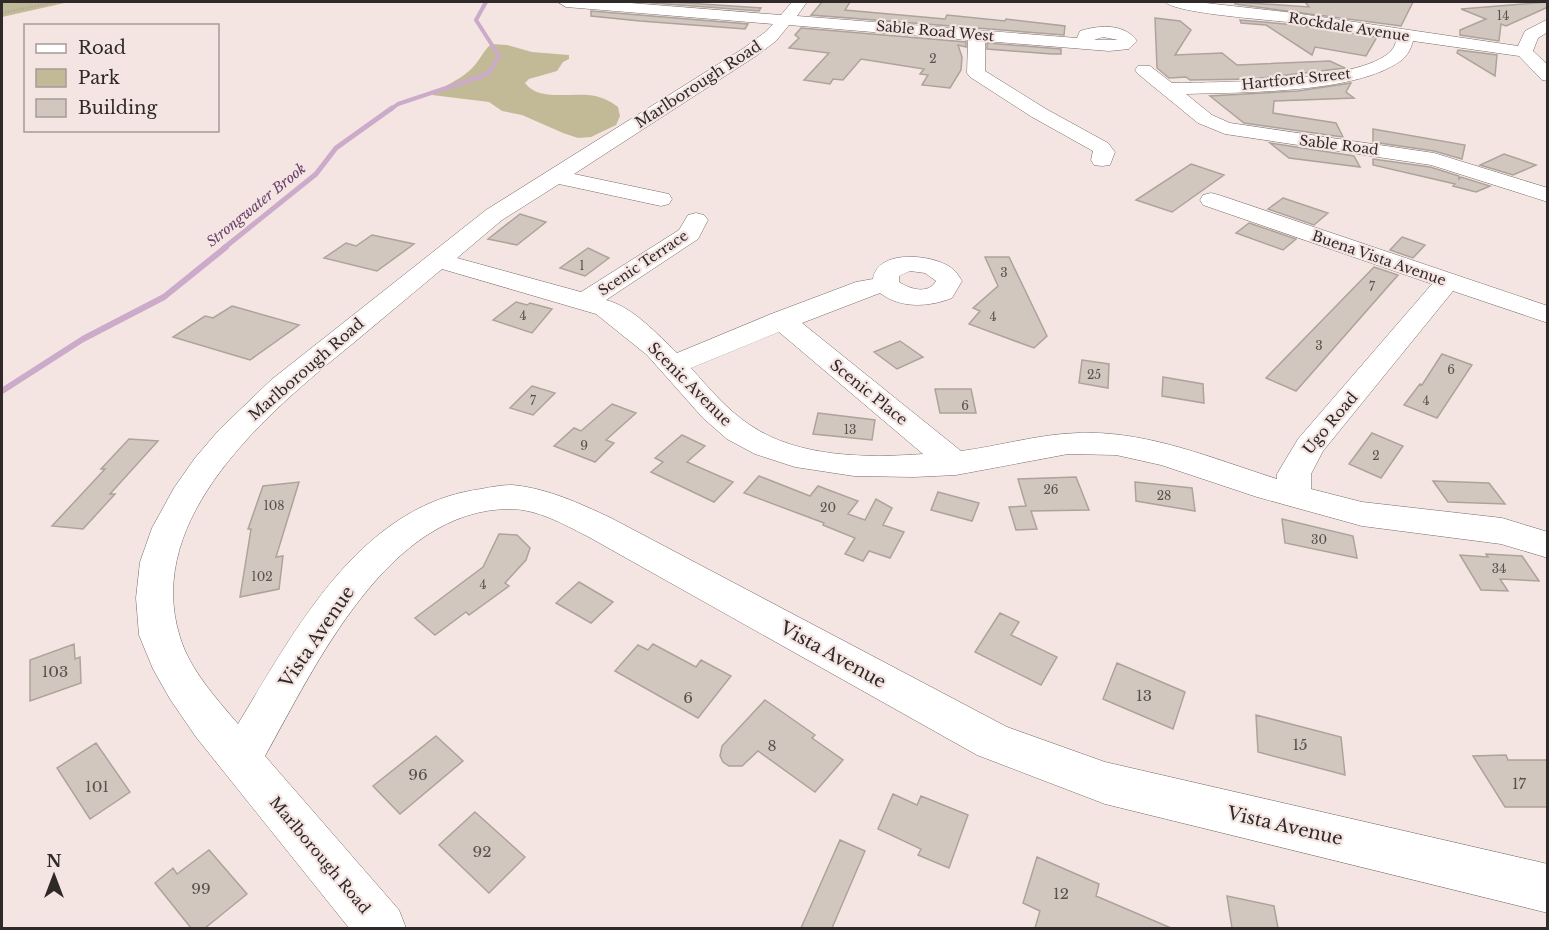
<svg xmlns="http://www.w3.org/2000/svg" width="1549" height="930" font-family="'Libre Baskerville',serif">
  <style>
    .green { fill: #c2ba96 }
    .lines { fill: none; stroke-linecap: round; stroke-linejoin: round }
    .stream-far2 { stroke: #cbaaca; stroke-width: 4 }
    .stream-far1 { stroke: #cbaaca; stroke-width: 5 }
    .stream { stroke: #cbaaca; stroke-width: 6 }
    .building { fill: #d1c7bf; stroke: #ada39b; stroke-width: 1.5 }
    .minor-casing { stroke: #776b68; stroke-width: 1 }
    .path { stroke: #b2a6a4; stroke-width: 2; stroke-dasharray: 1.5 1.5; stroke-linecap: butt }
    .minor { fill: #fff; fill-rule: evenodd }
    .labels { text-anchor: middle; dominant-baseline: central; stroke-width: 4.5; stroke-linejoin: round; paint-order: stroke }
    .number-label { font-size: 12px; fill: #58514e }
    .far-street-label { font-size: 14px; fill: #2f2a29; stroke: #f4e5e2 }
    .far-water-label { font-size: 14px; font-style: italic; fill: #6c416c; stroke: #f4e5e2 }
    .street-label { font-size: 15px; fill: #2f2a29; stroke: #f4e5e2 }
    .near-number-label { font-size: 15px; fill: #58514e }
    .near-street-label { font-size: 18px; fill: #2f2a29; stroke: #f4e5e2 }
  </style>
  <rect width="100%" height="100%" fill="#f4e5e2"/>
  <path class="green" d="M2 2H69L2 17Z
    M491 44 507 45 532 52 569 55V59L563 62 557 71 529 79 525 83C538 101 569 93 588 95 600 96 609 100 618 107L620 116 616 125 591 137 578 138 563 133 522 115 502 111 489 102 432 95C443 86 458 81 469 71 479 63 482 52 491 44Z"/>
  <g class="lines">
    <path class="stream-far2" d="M390 110 398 104 488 74 499 56 476 20 486 2"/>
    <path class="stream-far1" d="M224 248 316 174 336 148 392 108"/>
    <path class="stream" d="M2 391 83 339 164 297 226 247"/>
  </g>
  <path class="building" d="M640 2H672L761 8 759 11Z
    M822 2H850L845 10 945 19 947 15 1005 21 1006 19 1065 26 1064 35 811 15Z
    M1235 2 1309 7 1305 2H1413L1401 26 1235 4Z
    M1548 2V7L1506 26 1501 24 1499 41 1460 35V30L1486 19 1461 9Z
    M591 11 748 24 745 29 640 21 591 16Z
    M1155 18 1180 21 1191 30 1175 55 1222 53 1237 65 1330 61 1345 68 1253 79 1190 80 1186 77 1169 78 1157 68Z
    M1240 20 1296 25 1377 37 1366 56 1315 47 1312 55 1266 25 1241 23Z
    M801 28 966 42V47L958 45 962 57 961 70 950 88 922 85 928 75 920 74 924 69 861 59 843 80 833 79 830 84 804 80 829 53 789 48 799 38 795 35Z
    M987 43 1061 49V54H1052L987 49Z
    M1458 50 1497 55 1495 76 1457 53Z
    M1351 83 1346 92 1354 98 1274 101 1273 113 1336 123 1343 137 1244 123 1210 96 1298 91Z
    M1373 129 1465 145 1462 159 1434 151 1373 142Z
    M1270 143 1354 156 1360 167 1289 158Z
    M1504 154 1536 165 1513 175 1480 165Z
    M1373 159 1430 167 1459 176V179L1461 177 1490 186 1476 192 1453 186 1455 184 1373 165Z
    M1191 164 1224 175 1172 212 1136 200Z
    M1283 198 1328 213 1314 225 1268 209Z
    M520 214 546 222 517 245 488 239Z
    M1249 223 1296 239 1283 250 1236 233Z
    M372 235 414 244 377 271 324 258 346 243 356 246Z
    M1402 237 1425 245 1413 258 1390 250Z
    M588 248 609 258 585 276 560 268Z
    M985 257H1009L1047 336 1034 348 969 324 980 311 973 308 998 286Z
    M1374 267 1398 275 1296 391 1266 378Z
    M516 302 527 305 530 303 552 309 532 333 493 320Z
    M232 306 299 325 250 360 173 337 205 316 213 318Z
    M900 341 923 357 897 369 874 352Z
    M1442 354 1472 365 1437 418 1404 405 1420 384 1422 385Z
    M1082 360 1109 364 1108 388 1079 383Z
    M1163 377 1203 384 1204 403 1162 396Z
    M532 386 555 393 533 415 510 408Z
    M935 389H971L976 413H940Z
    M612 404 636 413 606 440 614 443 595 462 554 446 574 428 581 431Z
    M818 413 875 420 872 440 813 434Z
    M1372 433 1403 446 1381 478 1349 464Z
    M682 435 705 446 687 462 733 482 714 502 651 472 663 462 655 458Z
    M129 439 158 441 110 494H115L83 529 52 526 105 469H101Z
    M759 476 810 496 818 486 858 501 848 514 865 520 876 499 892 508 883 525 904 532 890 558 869 551 863 561 845 554 855 538 823 525 824 523 744 493Z
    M1076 477 1089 510 1031 511 1037 529 1016 530 1009 507 1026 506 1018 479Z
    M1433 481 1489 483 1505 504 1448 502Z
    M299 482 276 557 283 556 279 589 240 597 251 529H248L263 486Z
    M1135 482 1192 488 1195 511 1136 501Z
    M938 492 979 503 972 521 931 510Z
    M1282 519 1353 536 1357 558 1285 543Z
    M499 534 517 535 530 548 526 560 505 583 509 586 469 615 466 612 435 635 415 618 483 567Z
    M1486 554 1522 556 1539 581 1500 579 1508 591 1481 590 1460 555 1488 557Z
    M579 582 613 602 591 623 556 603Z
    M1000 613 1019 622 1011 635 1057 657 1041 685 975 652Z
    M74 644 75 659 80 657 81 683 30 701V660Z
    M653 644 696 667 701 660 731 676 698 718 615 671 638 645 648 650Z
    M1117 663 1185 692 1173 729 1103 699Z
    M765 700 815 735 812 738 843 760 815 792 758 751 742 766H729L723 762 720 756 722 746Z
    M1256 715 1341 737 1345 775 1258 752Z
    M436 736 463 761 400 814 373 786Z
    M96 743 130 792 90 819 57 768Z
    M1506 755 1508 760H1548V807H1505L1473 756Z
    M893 794 917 805 921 796 968 815 949 868 918 855 921 849 878 829Z
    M475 812 525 857 489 893 439 845Z
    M840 840 865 851 832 928H801Z
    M209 850 247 894 205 928H191L155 883 173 868 177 874Z
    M1037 857 1099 884 1096 896 1171 928H1035L1040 911 1023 903Z
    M1227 896 1274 906 1278 928H1232Z"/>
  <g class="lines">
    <defs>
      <path id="minor" d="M558 2H618L781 15 792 2H807L797 16 1077 38 1080 31C1099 25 1124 23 1137 41L1129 49 1109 51 985 41V71L1046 109 1108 143 1115 152 1110 165 1102 166 1094 165 1091 160 1093 151 1032 117 970 77 967 73 968 40 789 25 776 41 756 56 574 174 669 194 672 199 669 204 661 206 559 184 502 220 457 258 581 292 679 230 688 215 696 213 704 215 708 220 698 239 606 300C633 307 657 334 677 353L771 314 856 282 873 279C877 249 931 254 950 267 955 270 959 276 962 281L952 298C929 307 901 309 880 293L802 323 961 451C1000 446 1039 434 1078 433 1146 430 1214 459 1277 479V474L1298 439 1432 284 1203 205 1200 200 1203 195 1211 193 1219 195 1548 306V323L1453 291 1323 451 1311 474V489L1362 502 1502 518 1548 532V558L1501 544 1362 526 1257 497 1161 465 1116 455 1068 454 956 475 914 477 854 476 795 467 755 454 727 439 703 418 647 355 596 314 442 269C412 294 381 320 351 345 270 411 142 517 180 637 190 670 216 698 238 724 295 630 360 505 481 489 491 487 502 485 512 485 547 488 581 504 611 518L1007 727 1105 762 1548 864V913L1105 804 977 755 587 536C563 524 537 509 510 509 388 509 316 665 265 756L399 910 406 928H349L196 737 170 699 153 669 139 635 136 598 140 562 152 528 174 488 195 458 219 430 271 380 486 210 744 48 764 33 773 24 566 7ZM1103 37 1118 40H1094ZM910 271 925 273 936 281C928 295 910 289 899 282V276ZM779 332 923 454C868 458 798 458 750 425 727 410 709 388 691 368Z
        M1165 2H1197L1294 13 1518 46 1525 31 1548 19V32L1538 38 1533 51 1548 65V81L1542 80 1519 56 1413 41C1411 48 1408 55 1402 60 1357 94 1241 92 1186 94L1212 115 1230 123 1434 153 1548 188V202L1431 165 1225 134 1198 123 1138 74 1135 70 1138 66H1150L1172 83C1218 82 1360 83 1391 51 1394 48 1396 42 1397 38 1363 33 1330 28 1296 23 1275 20 1176 14 1165 2Z"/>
    </defs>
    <use href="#minor" class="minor-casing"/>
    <path class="path" d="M2 13 54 2"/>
    <use href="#minor" class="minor"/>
  </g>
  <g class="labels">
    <g class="number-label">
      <text x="1503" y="15">14</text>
      <text x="933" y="58">2</text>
      <text x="582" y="265">1</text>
      <text x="1004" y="272">3</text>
      <text x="1372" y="286">7</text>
      <text x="523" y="315">4</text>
      <text x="993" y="316">4</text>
      <text x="1319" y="345">3</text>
      <text x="1451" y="369">6</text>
      <text x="1094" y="374">25</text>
      <text x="533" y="400">7</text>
      <text x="1426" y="400">4</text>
      <text x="965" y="405">6</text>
      <text x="850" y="429">13</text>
      <text x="584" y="445">9</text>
      <text x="1376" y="455">2</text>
      <text x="1051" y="489">26</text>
      <text x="1164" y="495">28</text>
      <text x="274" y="505">108</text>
      <text x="828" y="507">20</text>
      <text x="1319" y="539">30</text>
      <text x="1499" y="568">34</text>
      <text x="262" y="576">102</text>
      <text x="483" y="584">4</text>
    </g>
    <g class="far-street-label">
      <text transform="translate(1349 27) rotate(9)">Rockdale Avenue</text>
      <text transform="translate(935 31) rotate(5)">Sable Road West</text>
      <text transform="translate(1296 79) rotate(-6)">Hartford Street</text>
      <text transform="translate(1339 145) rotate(7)">Sable Road</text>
      <text transform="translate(1379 258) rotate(19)">Buena Vista Avenue</text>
      <text transform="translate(643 263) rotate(-34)">Scenic Terrace</text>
    </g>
    <g class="far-water-label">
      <text transform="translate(256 205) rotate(-39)">Strongwater Brook</text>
    </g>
    <g class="street-label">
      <text transform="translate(698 84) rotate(-33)">Marlborough Road</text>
      <text transform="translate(306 369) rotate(-41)">Marlborough Road</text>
      <text transform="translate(690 384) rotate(45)">Scenic Avenue</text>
      <text transform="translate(869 392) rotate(39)">Scenic Place</text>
      <text transform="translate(1330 423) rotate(-50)">Ugo Road</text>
      <text transform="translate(320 855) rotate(50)">Marlborough Road</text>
    </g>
    <g class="near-number-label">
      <text x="55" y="671">103</text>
      <text x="1144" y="695">13</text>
      <text x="688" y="697">6</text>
      <text x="1300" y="744">15</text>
      <text x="772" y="745">8</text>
      <text x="418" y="774">96</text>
      <text x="1519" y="783">17</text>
      <text x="97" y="786">101</text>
      <text x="482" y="851">92</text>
      <text x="201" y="888">99</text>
      <text x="1061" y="893">12</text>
    </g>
    <g class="near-street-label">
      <text transform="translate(317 637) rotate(-56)">Vista Avenue</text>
      <text transform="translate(833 655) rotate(29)">Vista Avenue</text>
      <text transform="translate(1285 826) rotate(13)">Vista Avenue</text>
    </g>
  </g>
  <rect width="1549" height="930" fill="none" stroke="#2f2a29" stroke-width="6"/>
  <rect x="24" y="24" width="195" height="108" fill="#f4e5e2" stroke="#a59a98" stroke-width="1.5"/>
  <rect x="36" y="44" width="30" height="9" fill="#ffffff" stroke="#a59a98" stroke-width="1.5"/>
  <text x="78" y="54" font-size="18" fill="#2f2a29">Road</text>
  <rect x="36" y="69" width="30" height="18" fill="#c2ba96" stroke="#a59a98" stroke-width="1.5"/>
  <text x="78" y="84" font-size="18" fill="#2f2a29">Park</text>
  <rect x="36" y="99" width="30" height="18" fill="#d1c7bf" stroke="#a59a98" stroke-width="1.5"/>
  <text x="78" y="114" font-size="18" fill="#2f2a29">Building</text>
  <g transform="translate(54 876)" stroke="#f4e5e2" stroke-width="4.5" paint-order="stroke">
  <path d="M0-4.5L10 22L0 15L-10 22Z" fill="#2f2a29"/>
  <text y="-9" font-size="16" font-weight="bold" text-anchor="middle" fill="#2f2a29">N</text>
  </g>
</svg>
